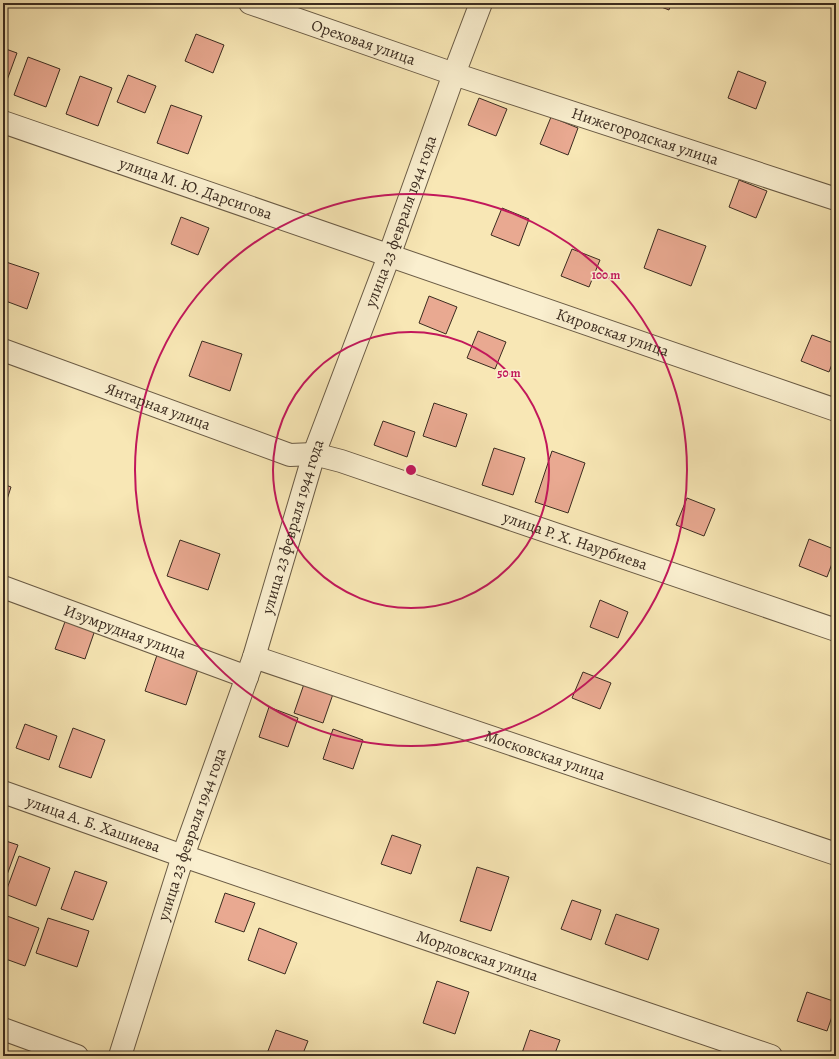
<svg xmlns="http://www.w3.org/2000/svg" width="839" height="1059" font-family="Alegreya,serif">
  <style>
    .building { fill: #e9a991; stroke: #3b2c20 }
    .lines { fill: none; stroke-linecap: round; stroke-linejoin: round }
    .minor-casing { stroke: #6a5b45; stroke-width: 24 }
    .minor { stroke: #faefcf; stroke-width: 22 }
    .ring { fill: none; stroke: #c2185b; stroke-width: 2 }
    .labels { text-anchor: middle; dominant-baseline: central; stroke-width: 3; stroke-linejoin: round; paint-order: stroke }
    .street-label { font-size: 16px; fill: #3b2c20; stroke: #faefcf }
    .centre { fill: #c2185b; stroke: #faefcf; stroke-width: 2 }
    .ring-label { font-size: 12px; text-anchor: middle; font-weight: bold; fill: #c2185b; stroke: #faefcf; stroke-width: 3; stroke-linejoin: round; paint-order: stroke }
  </style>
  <rect width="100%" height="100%" fill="#f8e7b5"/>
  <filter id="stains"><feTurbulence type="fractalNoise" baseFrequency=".005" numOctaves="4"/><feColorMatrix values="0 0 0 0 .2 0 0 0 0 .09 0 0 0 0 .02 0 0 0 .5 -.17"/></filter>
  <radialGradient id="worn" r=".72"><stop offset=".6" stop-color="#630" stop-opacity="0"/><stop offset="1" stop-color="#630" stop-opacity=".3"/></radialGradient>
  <path class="building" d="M651 3H671L669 10Z
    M196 34 224 45 213 73 185 61Z
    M3 48 17 53 3 91Z
    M28 57 60 69 46 107 14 95Z
    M738 71 766 82 756 109 728 98Z
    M128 75 156 86 145 113 117 102Z
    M80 76 112 88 98 126 66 114Z
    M479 98 507 109 496 136 468 125Z
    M171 105 202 116 188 154 157 143Z
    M551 117 578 128 568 155 540 144Z
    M739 180 767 191 756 218 729 207Z
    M502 208 529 219 519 246 491 235Z
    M181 217 209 228 198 255 171 244Z
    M658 229 706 246 691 286 644 268Z
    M572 249 600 260 589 287 561 276Z
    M3 261 39 273 27 309 3 300Z
    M429 296 457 307 446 334 419 323Z
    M478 331 506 342 495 369 467 358Z
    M812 335 836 344V354L829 372 801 361Z
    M202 341 242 354 230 391 189 376Z
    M434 403 467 414 456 447 423 436Z
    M383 421 415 432 407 457 374 445Z
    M494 448 525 458 513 495 482 485Z
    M552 451 585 463 568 513 535 502Z
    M3 484 11 487 3 512Z
    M687 498 715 509 704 536 676 525Z
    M809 539 836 550V553L827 577 799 566Z
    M180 540 220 554 208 590 167 576Z
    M600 600 628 612 618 638 590 627Z
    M66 619 95 630 85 659 55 649Z
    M157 655 198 669 186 705 145 691Z
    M583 672 611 683 600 709 572 698Z
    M304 684 333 694 323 723 294 713Z
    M269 707 298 718 288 747 259 737Z
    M25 724 57 736 49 760 16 748Z
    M73 728 105 740 91 778 59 767Z
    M333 729 363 740 353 769 323 759Z
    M392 835 421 845 411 874 381 864Z
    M3 840 18 845 4 883H3Z
    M19 856 50 868 36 906 5 894Z
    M477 867 509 877 491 931 460 921Z
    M75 871 107 882 93 920 61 909Z
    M225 893 255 903 244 932 215 922Z
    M572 900 601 910 591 940 561 929Z
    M616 914 659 929 648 960 605 944Z
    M7 916 39 928 25 966 3 958V928Z
    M48 918 89 931 77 967 36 953Z
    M259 928 297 943 285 974 248 960Z
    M437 981 469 992 455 1034 423 1023Z
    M807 992 836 1002V1005L827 1031 797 1021Z
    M276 1030 308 1041 302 1056H266Z
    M530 1030 560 1040 554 1056H521Z"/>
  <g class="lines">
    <defs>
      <g id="minor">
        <path id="s1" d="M250 3 454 74 836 199"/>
        <path id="s2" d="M3 122 836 410"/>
        <path id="s3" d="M3 350 290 455 314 454 341 461 836 630"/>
        <path id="s4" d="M3 587 247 677"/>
        <path id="s5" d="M254 657 836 854"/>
        <path id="s6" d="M3 792 183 856 771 1056"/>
        <path d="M3 1029 77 1056"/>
        <path id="s7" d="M120 1056 183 856 254 657 314 454 389 256 454 74 481 3"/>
      </g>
    </defs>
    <use href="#minor" class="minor-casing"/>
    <use href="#minor" class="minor"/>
  </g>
  <g class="ring">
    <circle cx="411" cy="470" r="138"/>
    <circle cx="411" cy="470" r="276"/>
  </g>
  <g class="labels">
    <g class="street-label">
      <text stroke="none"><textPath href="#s1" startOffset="120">Ореховая улица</textPath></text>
      <text stroke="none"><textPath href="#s1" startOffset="417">Нижегородская улица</textPath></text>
      <text stroke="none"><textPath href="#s2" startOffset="204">улица М. Ю. Дарсигова</textPath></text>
      <text stroke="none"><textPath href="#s7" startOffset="881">улица 23 февраля 1944 года</textPath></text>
      <text stroke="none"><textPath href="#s2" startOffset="645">Кировская улица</textPath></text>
      <text stroke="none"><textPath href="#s3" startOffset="165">Янтарная улица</textPath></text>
      <text stroke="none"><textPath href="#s7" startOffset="557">улица 23 февраля 1944 года</textPath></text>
      <text stroke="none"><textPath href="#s3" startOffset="605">улица Р. Х. Наурбиева</textPath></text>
      <text stroke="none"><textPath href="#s4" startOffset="130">Изумрудная улица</textPath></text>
      <text stroke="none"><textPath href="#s5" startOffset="307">Московская улица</textPath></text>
      <text stroke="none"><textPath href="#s6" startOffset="96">улица А. Б. Хашиева</textPath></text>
      <text stroke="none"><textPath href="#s7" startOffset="233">улица 23 февраля 1944 года</textPath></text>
      <text stroke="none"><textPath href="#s6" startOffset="502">Мордовская улица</textPath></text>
    </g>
  </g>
  <circle cx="411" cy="470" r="6" class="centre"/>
  <g class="ring-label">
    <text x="606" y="279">100 m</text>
    <text x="509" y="377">50 m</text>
  </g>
  <rect width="839" height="1059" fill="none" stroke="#f8e7b5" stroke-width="16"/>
  <rect x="4" y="4" width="831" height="1051" fill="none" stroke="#3b2c20" stroke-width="2"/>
  <rect x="8" y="8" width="823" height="1043" fill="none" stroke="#3b2c20"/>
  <rect width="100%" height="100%" filter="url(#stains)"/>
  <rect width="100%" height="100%" fill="url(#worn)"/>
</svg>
